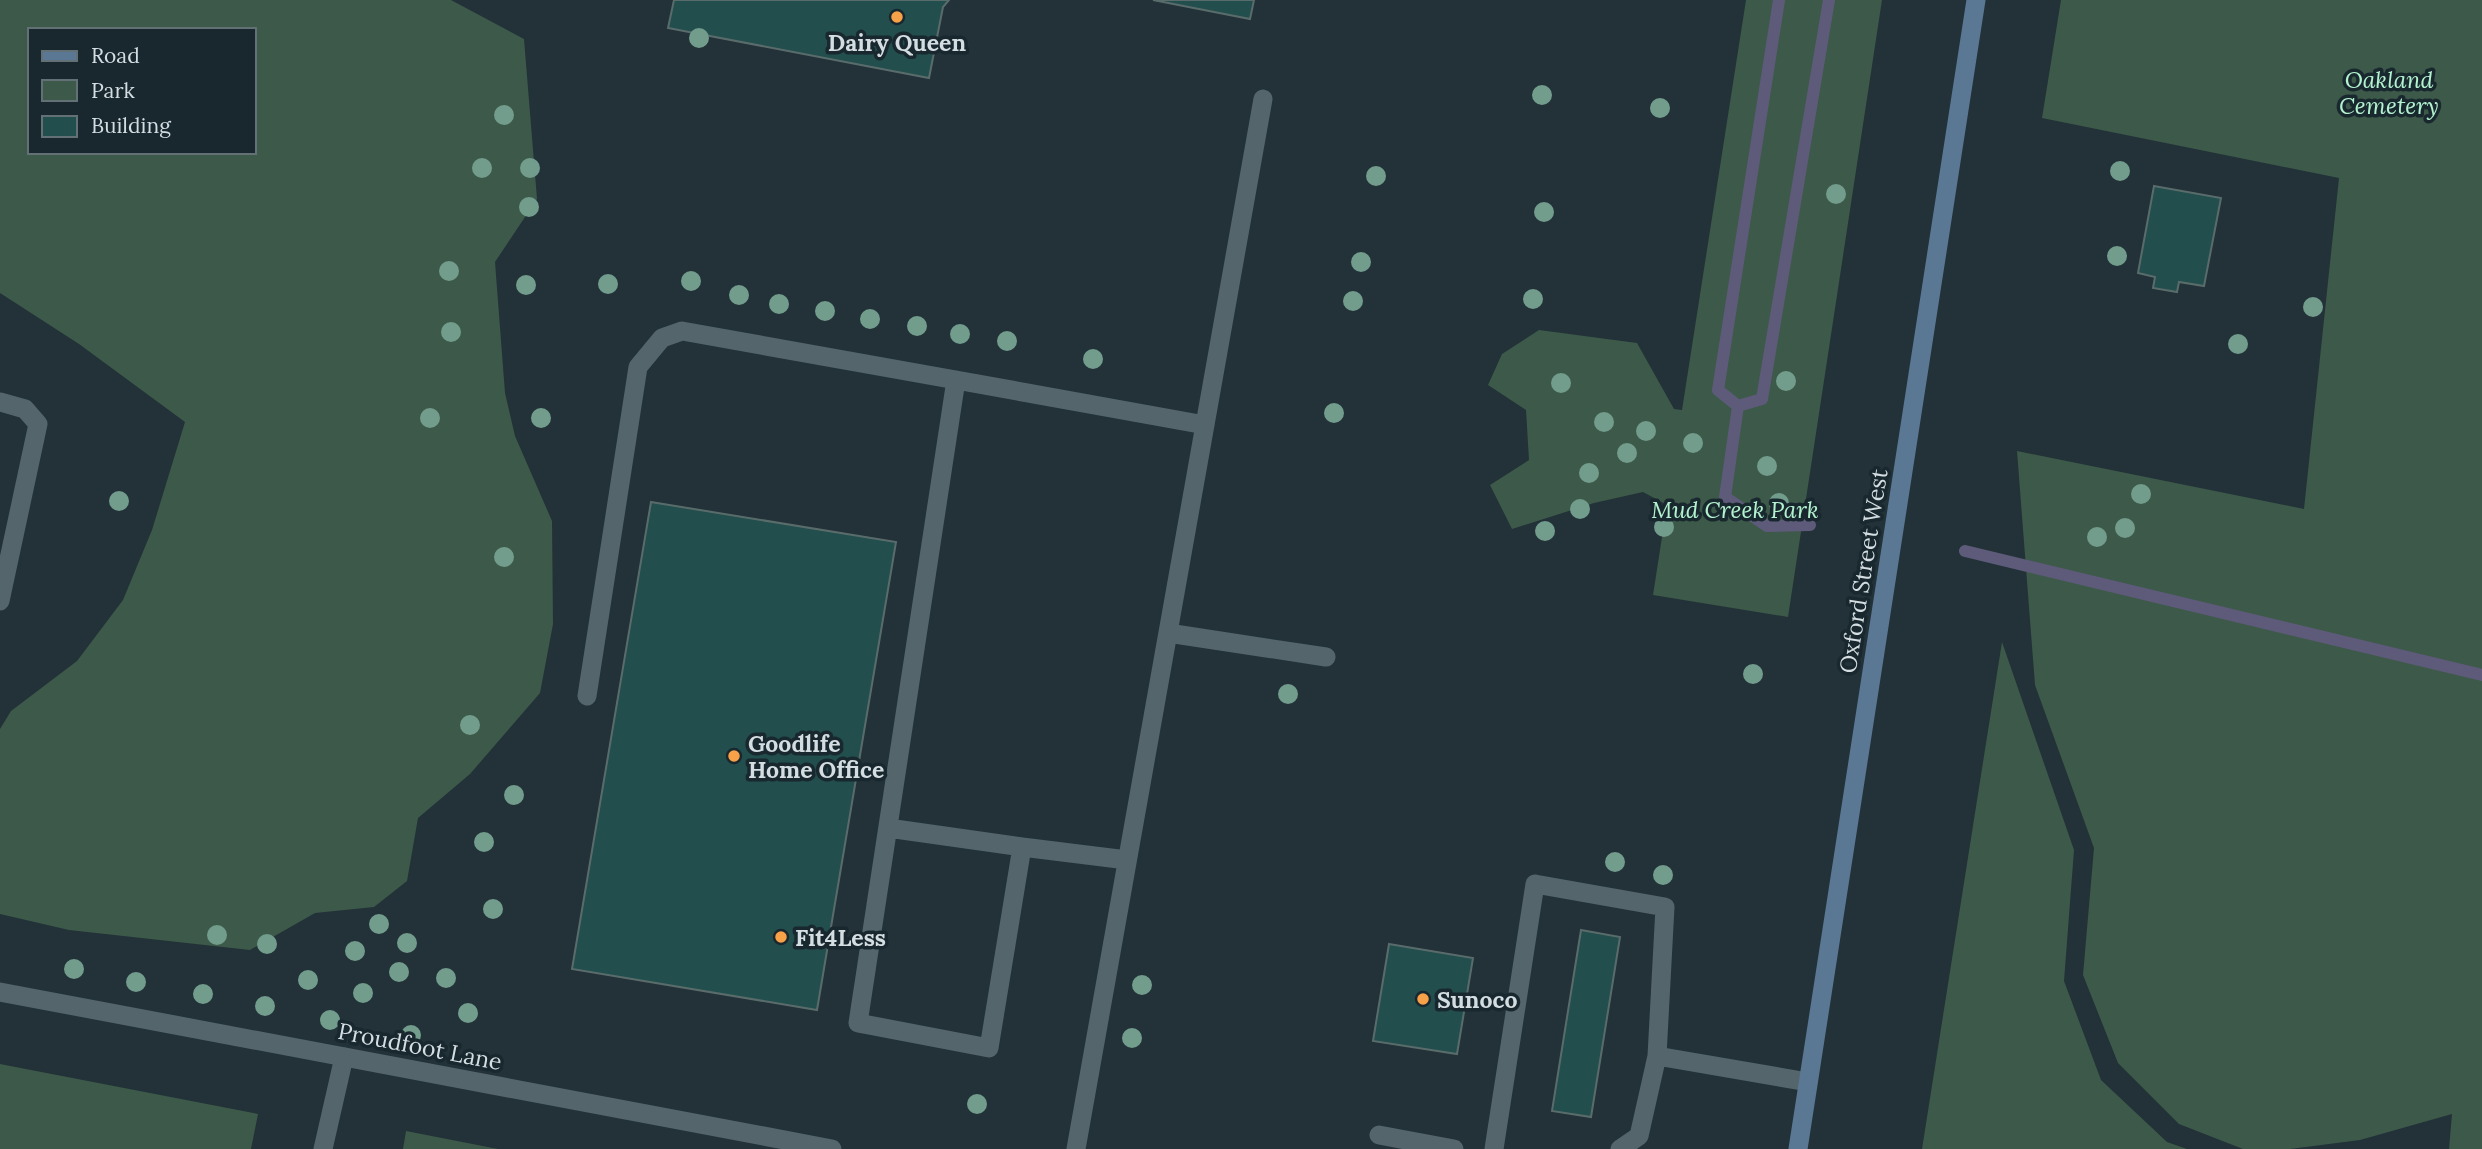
<svg xmlns="http://www.w3.org/2000/svg" width="2482" height="1149" font-family="Lora,serif">
  <style>
    .green { fill: #3d5949; fill-rule: evenodd }
    .lines { fill: none; stroke-linecap: round; stroke-linejoin: round }
    .stream { stroke: #5e5b7a; stroke-width: 12 }
    .building { fill: #224e4d; stroke: #596c6b; stroke-width: 2 }
    .service { stroke: #54656c; stroke-width: 19 }
    .minor { stroke: #54656c; stroke-width: 19 }
    .tertiary { stroke: #54656c; stroke-width: 19 }
    .secondary { stroke: #5a7794; stroke-width: 19 }
    .tree { fill: #729c8c }
    .poi-dot { fill: #f7a149; stroke: #18282e; stroke-width: 2.5 }
    .labels { text-anchor: middle; dominant-baseline: central; stroke-width: 7; stroke-linejoin: round; paint-order: stroke }
    .poi-label { font-size: 23px; font-weight: bold; fill: #d4dee2; stroke: #18282e; text-anchor: start }
    .park-label { font-size: 23px; font-style: italic; fill: #b4f3d0; stroke: #18282e }
    .street-label { font-size: 23px; fill: #d4dee2; stroke: #18282e }
  </style>
  <rect width="100%" height="100%" fill="#223238"/>
  <path class="green" d="M0 0H451L524 39 537 199 495 262 505 393 515 436 552 521 553 624 540 693 470 774 418 818 407 881 374 907 315 913 250 950 69 930 0 914V729L11 711 77 661 123 600 152 530 185 422 79 344 0 293ZM30 30H254V152H30Z
    M1746 0H1882L1788 617 1653 595 1667 505 1643 492 1594 503 1512 529 1490 485 1529 460 1526 410 1488 385 1502 354 1539 330 1637 343 1674 409 1682 410Z
    M2061 0H2482V1149H2449L2452 1114 2360 1140 2290 1149H2243L2179 1124 2118 1063 2083 975 2094 848 2035 685 2017 451 2304 509 2339 178 2042 118Z
    M2002 642 2074 850 2064 981 2101 1080 2167 1142 2187 1149H1922Z
    M0 1064 258 1114 251 1149H0Z
    M406 1131 498 1149H403Z"/>
  <g class="lines">
    <path class="stream" d="M1738 406 1762 399 1829 0
      M1738 406 1718 390 1779 0
      M1738 406 1725 497 1767 526 1810 525
      M1965 551 2482 675"/>
  </g>
  <path class="building" d="M674 0H949L943 7 929 78 668 28Z
    M1153 0H1254L1250 19Z
    M2154 186 2221 198 2204 286 2179 282 2177 292 2153 288 2155 277 2138 273Z
    M651 502 896 542 817 1010 572 969Z
    M1581 930 1620 937 1591 1117 1552 1111Z
    M1389 944 1473 958 1457 1054 1373 1041Z"/>
  <g class="lines">
    <path class="service" d="M0 402 25 409 38 424 0 601
      M1168 633 1326 657
      M587 696 638 367 662 338 682 331 956 380
      M888 828 1022 847
      M1127 860 1022 847 989 1048 858 1023 956 380 1205 425
      M1657 1056 1808 1082
      M1379 1135 1454 1149
      M1076 1149 1263 99
      M1494 1149 1535 884 1665 907 1657 1056 1639 1136 1620 1149"/>
    <path class="minor" d="M323 1149 344 1057"/>
    <path class="tertiary" d="M0 992 832 1149"/>
    <path class="secondary" d="M1798 1149 1976 0"/>
  </g>
  <g class="tree">
    <circle cx="699" cy="38" r="10"/>
    <circle cx="1542" cy="95" r="10"/>
    <circle cx="1660" cy="108" r="10"/>
    <circle cx="504" cy="115" r="10"/>
    <circle cx="482" cy="168" r="10"/>
    <circle cx="530" cy="168" r="10"/>
    <circle cx="2120" cy="171" r="10"/>
    <circle cx="1376" cy="176" r="10"/>
    <circle cx="1836" cy="194" r="10"/>
    <circle cx="529" cy="207" r="10"/>
    <circle cx="1544" cy="212" r="10"/>
    <circle cx="2117" cy="256" r="10"/>
    <circle cx="1361" cy="262" r="10"/>
    <circle cx="449" cy="271" r="10"/>
    <circle cx="691" cy="281" r="10"/>
    <circle cx="608" cy="284" r="10"/>
    <circle cx="526" cy="285" r="10"/>
    <circle cx="739" cy="295" r="10"/>
    <circle cx="1533" cy="299" r="10"/>
    <circle cx="1353" cy="301" r="10"/>
    <circle cx="779" cy="304" r="10"/>
    <circle cx="2313" cy="307" r="10"/>
    <circle cx="825" cy="311" r="10"/>
    <circle cx="870" cy="319" r="10"/>
    <circle cx="917" cy="326" r="10"/>
    <circle cx="451" cy="332" r="10"/>
    <circle cx="960" cy="334" r="10"/>
    <circle cx="1007" cy="341" r="10"/>
    <circle cx="2238" cy="344" r="10"/>
    <circle cx="1093" cy="359" r="10"/>
    <circle cx="1786" cy="381" r="10"/>
    <circle cx="1561" cy="383" r="10"/>
    <circle cx="1334" cy="413" r="10"/>
    <circle cx="430" cy="418" r="10"/>
    <circle cx="541" cy="418" r="10"/>
    <circle cx="1604" cy="422" r="10"/>
    <circle cx="1646" cy="431" r="10"/>
    <circle cx="1693" cy="443" r="10"/>
    <circle cx="1627" cy="453" r="10"/>
    <circle cx="1767" cy="466" r="10"/>
    <circle cx="1589" cy="473" r="10"/>
    <circle cx="2141" cy="494" r="10"/>
    <circle cx="119" cy="501" r="10"/>
    <circle cx="1779" cy="503" r="10"/>
    <circle cx="1580" cy="509" r="10"/>
    <circle cx="1664" cy="527" r="10"/>
    <circle cx="2125" cy="528" r="10"/>
    <circle cx="1545" cy="531" r="10"/>
    <circle cx="2097" cy="537" r="10"/>
    <circle cx="504" cy="557" r="10"/>
    <circle cx="1753" cy="674" r="10"/>
    <circle cx="1288" cy="694" r="10"/>
    <circle cx="470" cy="725" r="10"/>
    <circle cx="514" cy="795" r="10"/>
    <circle cx="484" cy="842" r="10"/>
    <circle cx="1615" cy="862" r="10"/>
    <circle cx="1663" cy="875" r="10"/>
    <circle cx="493" cy="909" r="10"/>
    <circle cx="379" cy="924" r="10"/>
    <circle cx="217" cy="935" r="10"/>
    <circle cx="407" cy="943" r="10"/>
    <circle cx="267" cy="944" r="10"/>
    <circle cx="355" cy="951" r="10"/>
    <circle cx="74" cy="969" r="10"/>
    <circle cx="399" cy="972" r="10"/>
    <circle cx="446" cy="978" r="10"/>
    <circle cx="308" cy="980" r="10"/>
    <circle cx="136" cy="982" r="10"/>
    <circle cx="1142" cy="985" r="10"/>
    <circle cx="363" cy="993" r="10"/>
    <circle cx="203" cy="994" r="10"/>
    <circle cx="265" cy="1006" r="10"/>
    <circle cx="468" cy="1013" r="10"/>
    <circle cx="330" cy="1020" r="10"/>
    <circle cx="411" cy="1035" r="10"/>
    <circle cx="1132" cy="1038" r="10"/>
    <circle cx="977" cy="1104" r="10"/>
  </g>
  <g class="poi-dot">
    <circle cx="897" cy="17" r="7"/>
    <circle cx="734" cy="756" r="7"/>
    <circle cx="781" cy="937" r="7"/>
    <circle cx="1423" cy="999" r="7"/>
  </g>
  <g class="labels">
    <g class="poi-label">
      <text x="897" y="42" text-anchor="middle">Dairy Queen</text>
      <text x="748" y="743">Goodlife<tspan x="748" dy="26">Home Office</tspan></text>
      <text x="795" y="937">Fit4Less</text>
      <text x="1437" y="999">Sunoco</text>
    </g>
    <g class="park-label">
      <text x="2389" y="79">Oakland<tspan x="2389" dy="26">Cemetery</tspan></text>
      <text x="1735" y="509">Mud Creek Park</text>
    </g>
    <g class="street-label">
      <text transform="translate(1863 571) rotate(-81)">Oxford Street West</text>
      <text transform="translate(420 1046) rotate(11)">Proudfoot Lane</text>
    </g>
  </g>
  <rect x="28" y="28" width="228" height="126" fill="#18282e" stroke="#637176" stroke-width="2"/>
  <rect x="42" y="51" width="35" height="10" fill="#5a7794" stroke="#637176" stroke-width="2"/>
  <text x="91" y="63" font-size="21" fill="#d4dee2">Road</text>
  <rect x="42" y="80" width="35" height="21" fill="#3d5949" stroke="#637176" stroke-width="2"/>
  <text x="91" y="98" font-size="21" fill="#d4dee2">Park</text>
  <rect x="42" y="116" width="35" height="21" fill="#224e4d" stroke="#637176" stroke-width="2"/>
  <text x="91" y="133" font-size="21" fill="#d4dee2">Building</text>
</svg>
